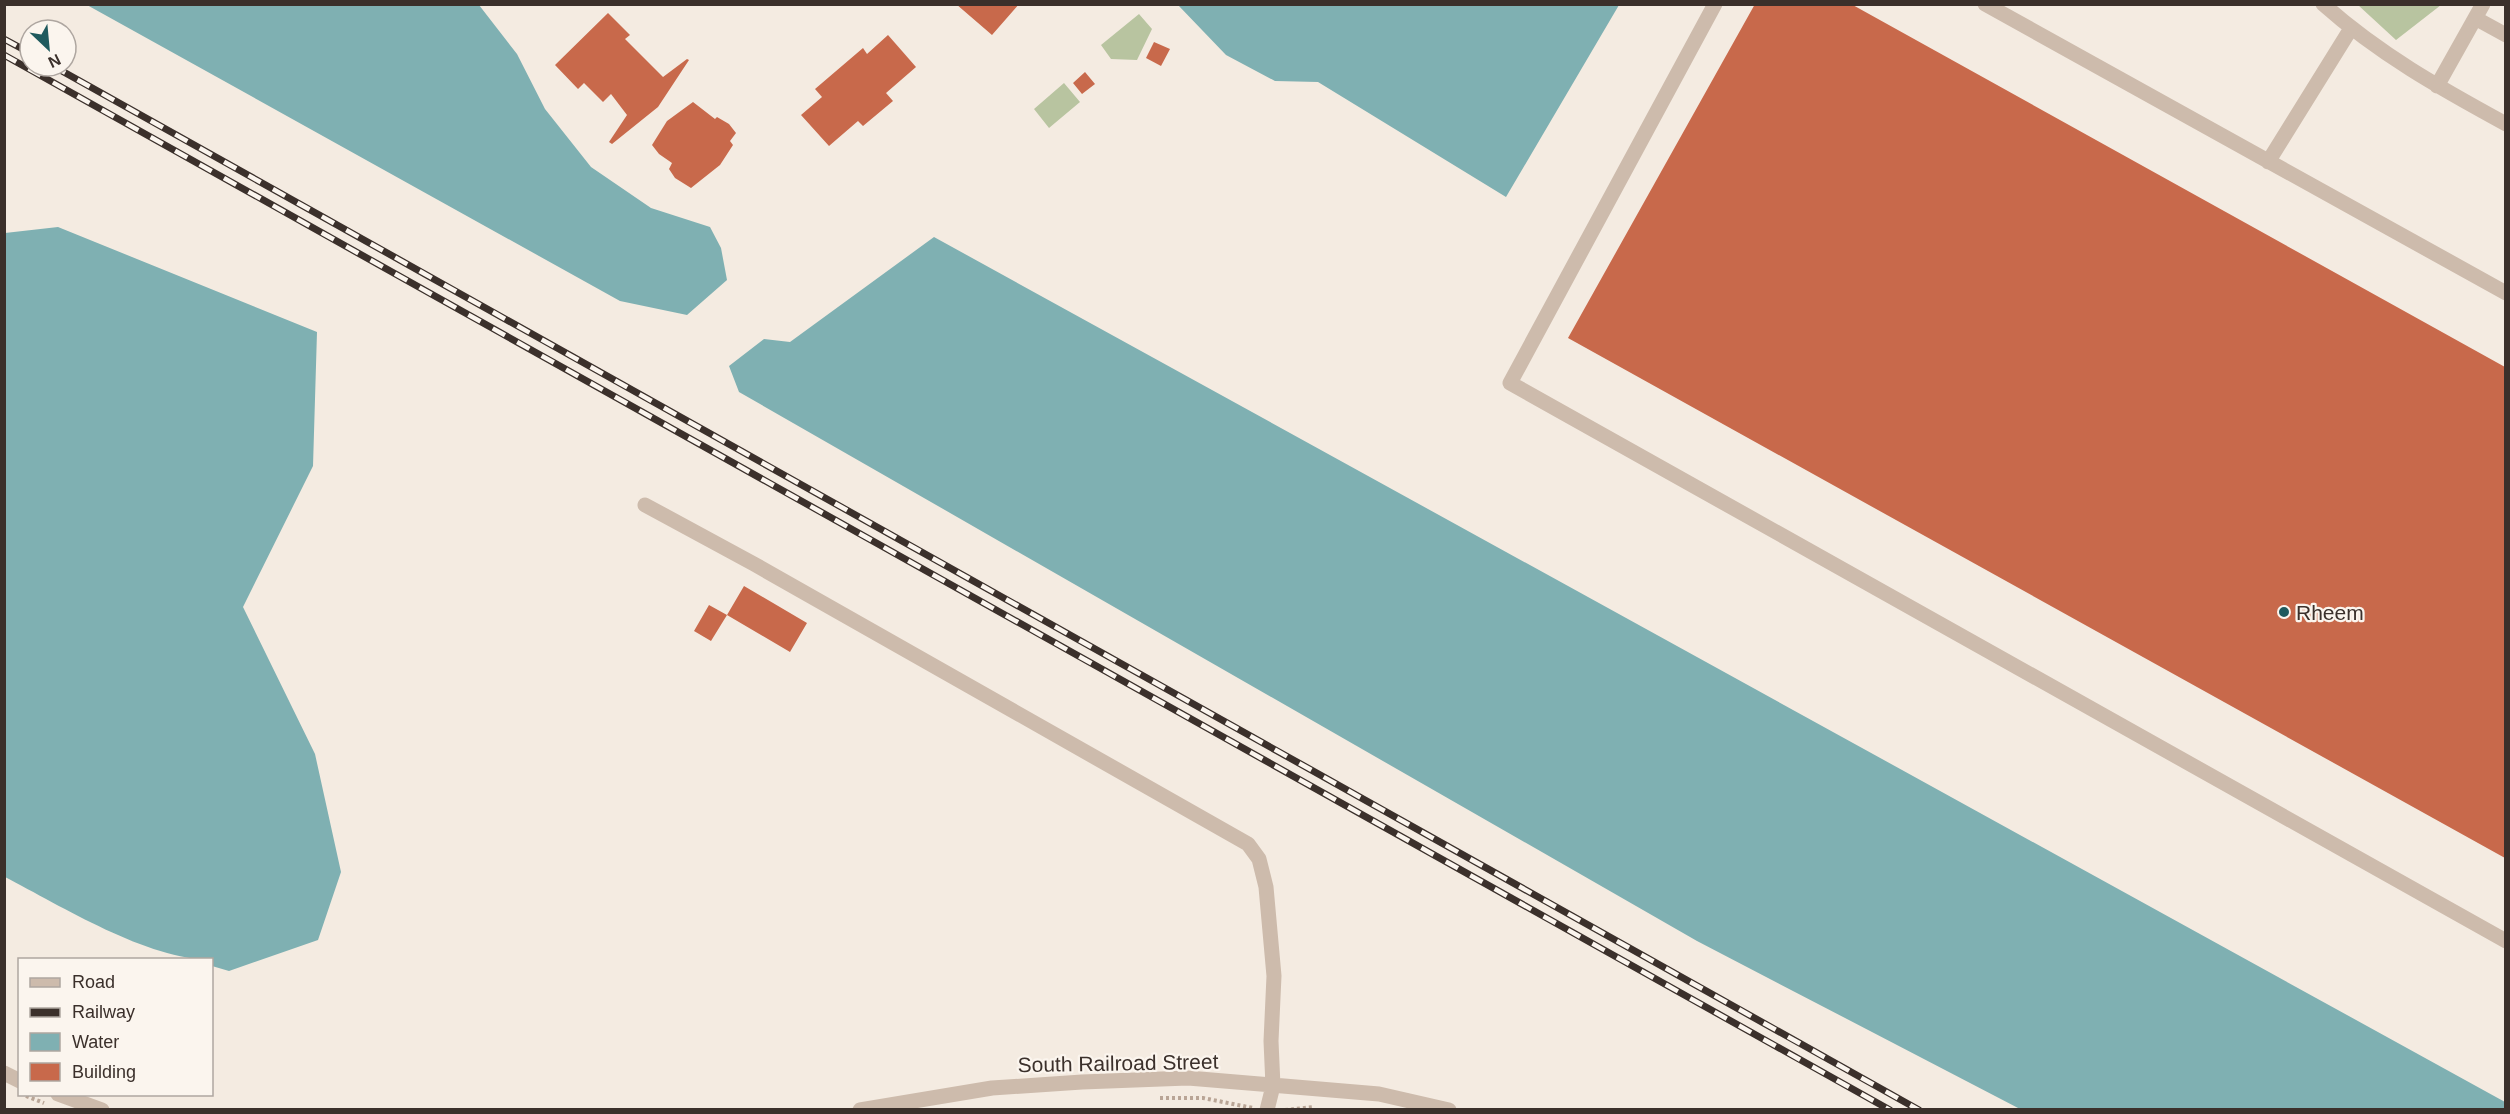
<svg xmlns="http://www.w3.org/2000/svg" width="2510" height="1114" font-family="Arial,sans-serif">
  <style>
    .green { fill: #b8c4a0 }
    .water { fill: #7fb0b2 }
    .building { fill: #c8694b }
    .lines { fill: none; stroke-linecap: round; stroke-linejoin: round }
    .path { stroke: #b9a596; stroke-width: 4; stroke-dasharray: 3 3; stroke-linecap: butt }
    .minor { stroke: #cdbbac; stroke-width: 15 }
    .rail-casing { stroke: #3b302b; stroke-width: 7 }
    .rail { stroke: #fbf5ee; stroke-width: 4.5; stroke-dasharray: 14; stroke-linecap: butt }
    .poi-dot { fill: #1f5a5e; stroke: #fbf5ee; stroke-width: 2 }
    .labels { text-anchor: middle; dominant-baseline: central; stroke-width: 4.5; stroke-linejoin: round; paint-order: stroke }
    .poi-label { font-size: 21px; fill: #3b302b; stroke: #fbf5ee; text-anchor: start }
    .street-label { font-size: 21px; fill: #3b302b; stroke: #fbf5ee }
  </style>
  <rect width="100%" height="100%" fill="#f4ebe1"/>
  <path class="green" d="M2358 5H2441L2396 40Z
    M1139 14 1152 29 1137 60 1111 59 1101 45Z
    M1064 83 1080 102 1049 128 1034 109Z"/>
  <path class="water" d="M87 5H479L517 54 545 109 591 167 651 208 710 227 721 248 727 280 687 315 620 301Z
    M1178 5H1619L1506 197 1318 82 1275 81 1226 55Z
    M58 227 317 332 313 466 243 607 315 754 341 872 318 940 229 971 212 966V960C148 960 61 906 5 877V233Z
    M934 237 2505 1102V1109H2020L1697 941 739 392 729 366 764 339 790 342Z"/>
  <path class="building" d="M956 4H1019L992 35Z
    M1755 4H1851L2505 367V858L1568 338Z
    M608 13 630 35 625 39 663 77 687 59 689 60 658 107 612 144 609 142 627 115 611 94 603 102 584 83 578 89 555 65Z
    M888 35 916 67 886 93 893 101 863 126 858 121 829 146 801 115 822 97 815 89 863 48 867 54Z
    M1154 42 1170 49 1161 66 1146 58Z
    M1085 72 1095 84 1082 94 1073 83Z
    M693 102 715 119 717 117 729 124 736 133 730 141 733 145 720 165 691 188 675 178 669 169 672 163 659 154 652 145 667 121Z
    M744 586 807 623 790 652 727 615Z
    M709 605 727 615 711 641 694 631Z"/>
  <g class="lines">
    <path class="path" d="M26 1096 44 1103
      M1160 1098H1203L1253 1108
      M1285 1110 1314 1107"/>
    <path class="minor" d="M1715 4 1510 383 2506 941
      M1985 4 2506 293
      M2323 4C2379 54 2440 88 2506 124
      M2475 18 2506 35
      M2437 86 2483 4
      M2268 162 2350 30
      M645 505 754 564 1248 844 1259 859 1266 887 1274 976 1271 1041 1273 1086 1267 1110
      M4 1073 20 1081
      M58 1094 102 1110
      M860 1110 992 1088 1082 1082 1188 1078 1379 1094 1449 1110"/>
    <defs>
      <path id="rail" d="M4 39 30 53
        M4 55 1890 1110
        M53 66 1919 1110"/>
    </defs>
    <use href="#rail" class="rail-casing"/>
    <use href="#rail" class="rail"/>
  </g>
  <circle class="poi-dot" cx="2284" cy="612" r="6"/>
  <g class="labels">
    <g class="poi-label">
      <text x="2296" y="612">Rheem</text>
    </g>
    <g class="street-label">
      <text transform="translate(1118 1063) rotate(-1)">South Railroad Street</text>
    </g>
  </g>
  <rect width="2510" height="1114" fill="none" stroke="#3b302b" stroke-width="12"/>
  <rect x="18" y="958" width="195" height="138" fill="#fbf5ee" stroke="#aea6a0" stroke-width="1.5"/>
  <rect x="30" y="978" width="30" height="9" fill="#cdbbac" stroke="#aea6a0" stroke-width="1.5"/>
  <text x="72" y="988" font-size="18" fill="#3b302b">Road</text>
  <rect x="30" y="1008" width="30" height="9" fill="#3b302b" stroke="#aea6a0" stroke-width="1.5"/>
  <text x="72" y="1018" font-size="18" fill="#3b302b">Railway</text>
  <rect x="30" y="1033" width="30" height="18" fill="#7fb0b2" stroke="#aea6a0" stroke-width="1.5"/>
  <text x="72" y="1048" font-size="18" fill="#3b302b">Water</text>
  <rect x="30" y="1063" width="30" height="18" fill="#c8694b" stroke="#aea6a0" stroke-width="1.5"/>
  <text x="72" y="1078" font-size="18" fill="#3b302b">Building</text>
  <g transform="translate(48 48) rotate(154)"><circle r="28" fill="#fbf5ee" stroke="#aea6a0" stroke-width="1.5"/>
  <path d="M0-4.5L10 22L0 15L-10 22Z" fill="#1f5a5e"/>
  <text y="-9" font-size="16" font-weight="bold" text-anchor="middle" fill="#3b302b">N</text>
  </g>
</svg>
